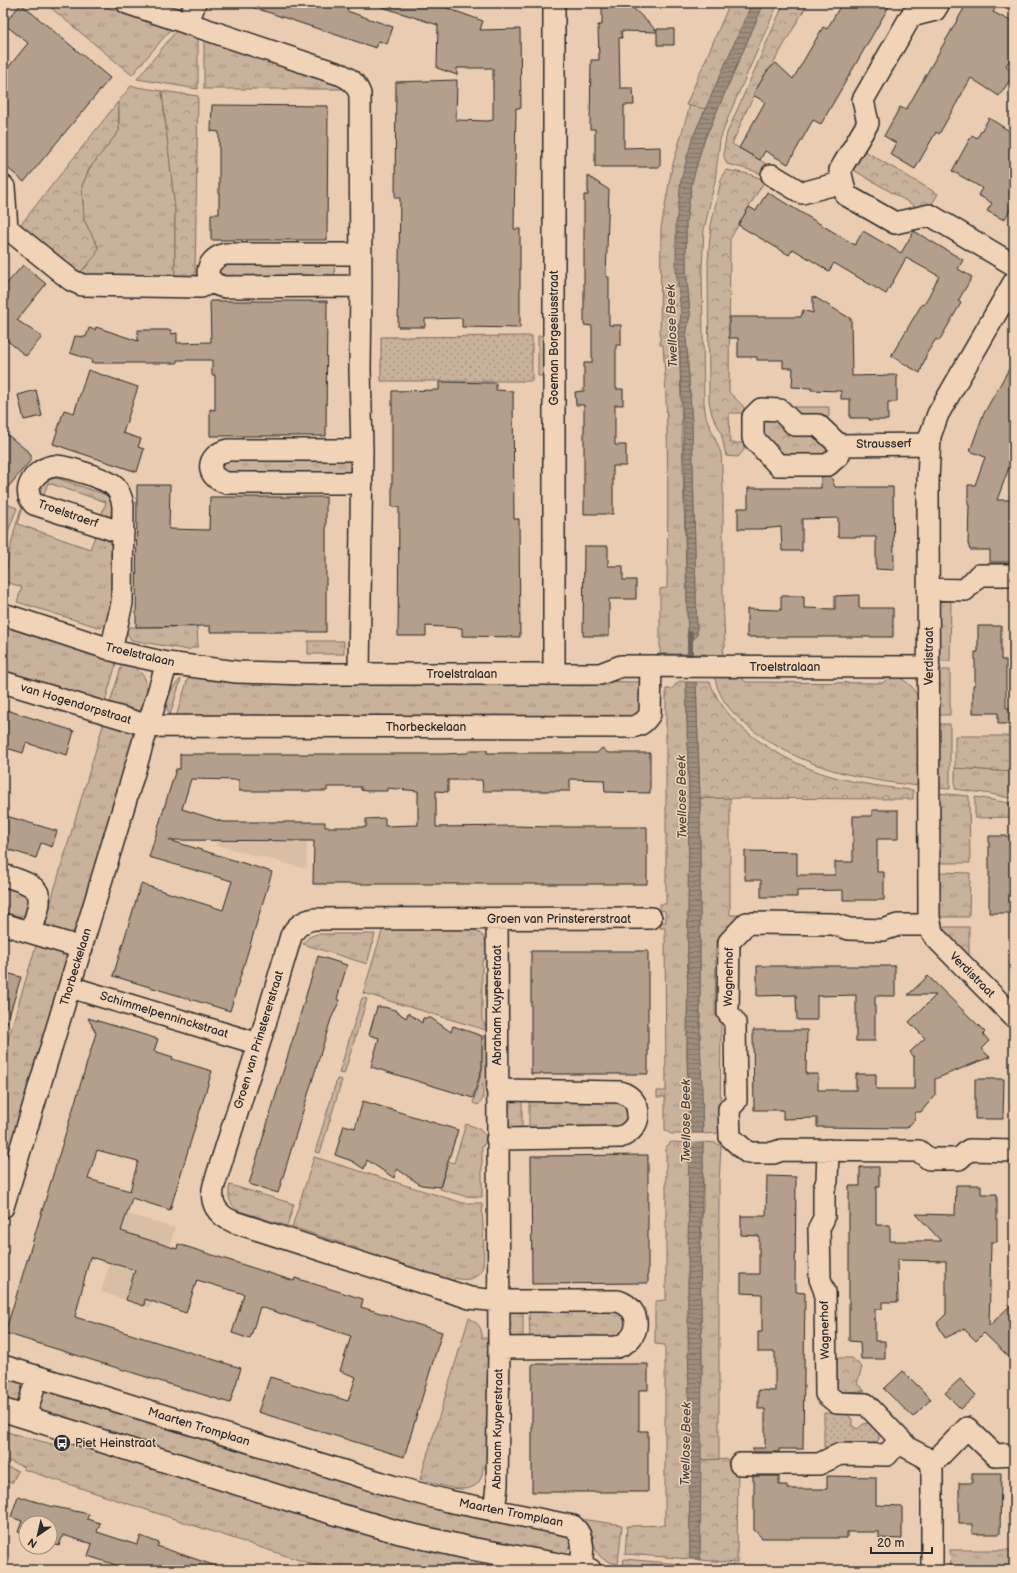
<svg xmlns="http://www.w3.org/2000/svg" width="1017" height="1573" font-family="'Balsamiq Sans',sans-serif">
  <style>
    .built { fill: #d9bea6 }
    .grass { fill: url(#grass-tufts); stroke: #7a6e64 }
    .forest { fill: url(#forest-crowns); stroke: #7a6e64 }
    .park { fill: url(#park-dots); stroke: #7a6e64 }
    .water { fill: url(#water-rules); stroke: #70665c }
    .pier { fill: #e9ccb1 }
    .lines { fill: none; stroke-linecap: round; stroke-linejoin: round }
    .stream { stroke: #70665c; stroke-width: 6 }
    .building { fill: #b39f8c; stroke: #2b2b2b; fill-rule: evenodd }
    .minor-casing { stroke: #2b2b2b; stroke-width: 24 }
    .tertiary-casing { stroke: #2b2b2b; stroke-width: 25 }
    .minor { stroke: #f1d3b7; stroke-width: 21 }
    .tertiary { stroke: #f1d3b7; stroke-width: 22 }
    .labels { text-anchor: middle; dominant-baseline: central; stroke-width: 3; stroke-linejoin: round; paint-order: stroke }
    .street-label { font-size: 12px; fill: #2b2b2b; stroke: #f1d3b7 }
    .poi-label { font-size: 12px; fill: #2b2b2b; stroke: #f1d3b7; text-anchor: start }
    .water-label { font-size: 13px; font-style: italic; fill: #48443f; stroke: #f1d3b7 }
  </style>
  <defs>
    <pattern id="grass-tufts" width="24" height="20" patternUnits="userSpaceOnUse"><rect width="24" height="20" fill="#c9b29c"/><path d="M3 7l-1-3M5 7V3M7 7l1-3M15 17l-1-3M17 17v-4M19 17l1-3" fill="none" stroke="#a3917f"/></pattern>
    <pattern id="forest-crowns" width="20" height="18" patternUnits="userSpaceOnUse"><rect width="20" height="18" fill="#c9b29c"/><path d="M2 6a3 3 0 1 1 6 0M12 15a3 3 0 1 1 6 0" fill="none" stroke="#a3917f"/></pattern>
    <pattern id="park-dots" width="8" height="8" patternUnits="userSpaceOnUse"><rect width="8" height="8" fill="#c9b29c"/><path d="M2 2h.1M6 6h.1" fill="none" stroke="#a3917f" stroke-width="1.8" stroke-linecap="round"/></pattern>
    <pattern id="water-rules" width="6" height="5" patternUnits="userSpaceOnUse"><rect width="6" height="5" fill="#9e8d7c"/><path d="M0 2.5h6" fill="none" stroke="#817366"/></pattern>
  </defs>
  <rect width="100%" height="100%" fill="#e9ccb1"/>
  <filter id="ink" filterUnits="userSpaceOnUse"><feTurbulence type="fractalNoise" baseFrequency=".025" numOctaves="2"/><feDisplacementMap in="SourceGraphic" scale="8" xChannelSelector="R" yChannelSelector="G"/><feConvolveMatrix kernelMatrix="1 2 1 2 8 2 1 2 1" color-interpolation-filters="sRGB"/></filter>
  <g filter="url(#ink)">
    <path class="built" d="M223 822H307V869L216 845Z
      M125 1213 175 1228 150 1308 101 1292 110 1263 92 1258Z"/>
    <path class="grass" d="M45 3H94L171 29 132 75Z
      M764 3H778L729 115 720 140 715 181 704 230 702 268 704 403 706 417 721 453 723 488V597L725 646 723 650V659H707L706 654H660V589L667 588C668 507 669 426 663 345H660L661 228 672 167 690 105 706 109 692 139 680 292 681 311 679 336 688 640 697 635 692 424 686 336 690 314 686 268V222L692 182 703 143Z
      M177 30 198 38V89L137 79Z
      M204 40 338 85 343 89H204Z
      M131 86 162 91 175 209V276L78 275 87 266 98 247 84 220 82 186 89 169 119 131V101Z
      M334 259 335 283 222 281 217 269 223 261Z
      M538 336H547L546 376H538Z
      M791 407H829V416L827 418H798Z
      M221 458 348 459 350 464 349 473 227 478 218 462Z
      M57 478 106 495C112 501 114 507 112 515L108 518 101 516 106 502 48 483 43 497 41 496 39 489C43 482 49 479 57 478Z
      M6 504 17 508 9 529 3 559V508Z
      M21 509 22 510 18 524 90 549 96 534C103 537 109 540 112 547 116 558 113 608 109 618 107 622 103 625 101 628L17 602 22 587 6 582 3 591C3 584 5 577 6 570 10 549 14 529 21 509Z
      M951 597 950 661H938V598Z
      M3 626 42 639 117 660 104 705 3 673Z
      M124 627H197L198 647H195L188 650 131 640Z
      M308 641H344V654H308Z
      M123 661C140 669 150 677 146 697 145 703 144 708 141 712L136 713 109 706Z
      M938 670H950V715H938Z
      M189 675 641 682C640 696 644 711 630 719L175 720Z
      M714 676H739L746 682 883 683 889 676 897 677 904 680 912 687 918 697 919 710V786C857 779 806 769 754 731 742 722 726 708 720 693 717 688 716 682 714 676Z
      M181 679 170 715C162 703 171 687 181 679Z
      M680 681 686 682 689 798 687 1057 689 1134H671L665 1130V1097H657V1091H666L665 928H660L661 922H666L665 911 660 910V904H666V689H672L677 683Z
      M104 722 127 729 132 733 134 741 75 930 69 934 47 927 46 918Z
      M938 724H950V789L937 788Z
      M955 768 1014 772V799L991 794 955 789Z
      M937 793 969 796 970 863H941L938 861Z
      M975 797 1014 804V817L975 818Z
      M700 798H730V915H744L716 942 715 1014 721 1020 720 1133 703 1134 700 1038Z
      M941 872 970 873 969 917H938V874Z
      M3 881 21 888 31 902 27 914 17 917 3 916Z
      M941 927H969V959L944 933Z
      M383 928 467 929 475 930 483 936 487 944 488 953 482 962V1020L488 1029 486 1030 363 993Z
      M317 934H375L367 964 303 944 309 937Z
      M37 942 61 949 68 957 9 1150 6 1153 3 1154V1056Z
      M362 998 367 999 344 1074 339 1073Z
      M484 1035 487 1037V1084H483V1099L478 1105 473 1103 482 1071V1043Z
      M337 1079 342 1080 320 1153 315 1152Z
      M522 1097V1132C519 1132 515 1132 513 1130 502 1125 506 1105 513 1099Z
      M529 1097H614L629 1106 626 1127 529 1132Z
      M466 1124 478 1128 487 1137V1140L482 1147V1197L464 1196 440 1189 448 1161 454 1163Z
      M671 1142 689 1143 688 1305 690 1559 625 1554 627 1526 665 1525V1345L655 1344V1301L666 1300V1147Z
      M703 1142 716 1143 721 1146 719 1183V1459L700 1460 702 1361 700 1255 703 1205Z
      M314 1157 463 1203H482C482 1216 486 1260 482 1269 477 1280 465 1281 455 1278L452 1283 356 1253 357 1248 292 1227Z
      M230 1185 294 1204 287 1226 239 1211C229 1204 227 1196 230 1185Z
      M523 1306V1341L515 1339 508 1333 509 1311Z
      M613 1306 629 1319 621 1338 530 1342 529 1307Z
      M469 1318C478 1323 482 1327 482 1338H489V1467L483 1468C481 1503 442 1485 420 1479Z
      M3 1376 24 1382 25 1390 22 1398 17 1405 3 1400Z
      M45 1388 566 1534 572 1541 571 1546 563 1555 489 1542 399 1521 309 1495 38 1411 39 1395Z
      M3 1431 63 1447 65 1441C218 1487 369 1544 526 1570H329L23 1469 24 1467 3 1459Z
      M3 1466 18 1471 12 1483 3 1480Z
      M580 1519 622 1525 618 1564C582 1558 603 1532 580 1519Z
      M950 1550H1014V1570H951Z
      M624 1559 680 1564 679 1570 623 1564Z"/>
    <path class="forest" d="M730 3H752L706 109 686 105Z
      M784 3H808L748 107 732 144 770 166 764 175 754 171 727 164C721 154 725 144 727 133Z
      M162 91 198 96 195 276H175V209Z
      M118 102 119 131 89 169 82 186 84 220 98 247 96 255 78 275 18 228Z
      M861 149 938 194 930 207 920 209 850 168Z
      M726 170 749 174 765 180 730 239 729 392 744 407V413H729L730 443H744V450L738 457 726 456 721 432 712 415 709 401 708 261 711 225 722 176Z
      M765 417 813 433 829 448V453L825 457H781L760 437V421Z
      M696 682H710C726 730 791 766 838 778 863 784 888 788 913 790V799L700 798Z
      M955 736H1014V772L955 768Z
      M834 1358H852L862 1367 857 1384 865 1391 841 1392 834 1386Z
      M738 1459 737 1563 700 1560V1460Z"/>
    <path class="park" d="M532 336V381H381V337Z
      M824 1413 847 1414 852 1419V1426L858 1429 863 1424 870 1423 879 1431V1439L875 1445 861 1447H824Z"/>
    <path class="water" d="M752 3H764L703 143 692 182 686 222V268L690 314 686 336 692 424 697 635 693 640H688L683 424 679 336 681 311 676 271V223L679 200 681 180 692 139Z
      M686 682H696L700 798V1038L702 1086 703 1167 700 1255 702 1361 700 1560 690 1559 688 1305 689 1103 687 1057 689 798Z"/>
    <path class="pier" d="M687 1134H705V1142L687 1143Z"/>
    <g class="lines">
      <path class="stream" d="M690 634V662"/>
    </g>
    <path class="building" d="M253 3H350L347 11 393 27 387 44 379 41 376 48 252 7Z
      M380 3H433L483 21 480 30 520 29 521 108H516L514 229H520V328L462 327V318L425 319V327H398L400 198H395L396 82 457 80 456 120 488 121 493 120V68H457V75L437 68 438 25 379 6Z
      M602 3H628L657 31V29H674V45H657V32L621 31 622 38H619L620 88H633L634 105H624V148L660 147V167H595V129H590L591 60H599L598 25H602Z
      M842 3H891L821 124 813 120 788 164 765 151 760 160 739 148 765 102 753 95 767 71 776 63 793 79 823 27 827 29Z
      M967 3H998L993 12 1014 23V52L1006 66 1014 71V74L999 96 971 78 939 134 936 132 915 169 890 154 896 143 884 136 900 107 906 110Z
      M21 4 110 78 24 182 3 164V74L28 43 4 24Z
      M212 105 328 106 327 240H211V214H219V132L211 131Z
      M989 118 1014 134V203L1004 220 987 211 992 203 978 195 982 188 952 171 972 135 977 138Z
      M588 176 609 190 606 277H609V325H621V345H616V389H623V405H615V445H626V466H613V514H584V405H576L575 392 584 391V363H592V326L584 325V195H588Z
      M767 192 855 245 863 231 901 253 914 231 963 260 958 269 972 277 958 301 961 303 943 334 939 341 936 339 927 353 920 373 891 356 922 304 924 305 939 276 906 258 886 294 834 263 829 271 793 249 789 255 738 225 749 207 756 211Z
      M23 265 46 284 17 320 42 337 26 356 3 337V288Z
      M813 296 851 319 852 376 897 375V402H888V420H869V418H850V399H841V391L811 390V388L792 387 793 368H783V360H757V357H738V338H729V317H801L803 310 813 313Z
      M210 301H327L326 436H210V409L215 410V375H212V360H177V363H91L92 360 70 353 75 336 86 337 89 328 95 330 96 327 138 341V330H171V334L177 333V343L211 342Z
      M1014 360V454L997 500H1012L1013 562H990V550H970L968 544 969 505H968V485H975L985 457 970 451 983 415Z
      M88 370 138 387 123 433 141 439 138 447 144 449 137 472 53 444 64 410 74 413Z
      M439 382 496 383V390L513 391 514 519H519L520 637 462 636V628L426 626V636H398L399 507H392V391L439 390Z
      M36 390 42 416 24 420 18 395Z
      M3 431 31 454V460L3 493Z
      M831 476 835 487H893L894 570 876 569V537H838V518L802 519V551H782L781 527 761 529H738V508H748V488H821V477Z
      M137 485H170L169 529 209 530 210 497H326V632H210V626L136 627Z
      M584 546H608V566H623V580H636V599H609V636H583Z
      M859 595V608H893V637H747V609L781 610V596H804V608L835 609V596Z
      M978 626H1001V660H1006V708H1014V724H998V713H973V685H975V652H978Z
      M3 709 74 731 67 755 26 743 23 753 3 747Z
      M602 748 608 753H650V793L605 792 604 780 570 779V791H483L482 780H448V792L436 791V827L515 826 550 827H647V884H313L314 841 169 840 272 872 230 1011 113 976 141 884 223 910 232 881 149 857 176 769H180V754H444L467 753 471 750H487V753H597ZM191 779 239 780V791H327V787H361V790L366 791H387V788L418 791V825L385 826V818L366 819V827H325V822H223L182 809Z
      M872 810H898V839H877V872H884V900H843V890L797 891V897H761V880H745V851L797 852V875H835V862H853V816H872Z
      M3 815 57 831 52 847 41 843 36 858 3 848Z
      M989 836H1014V913H989Z
      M531 951H648V1074H531Z
      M318 956 347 965 337 999 340 1000 331 1019 278 1193 249 1184Z
      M757 966H895V996H882L881 995V996H875V1041H856V995L817 996V1020H797L796 995 757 996Z
      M3 972 21 977 7 1023 3 1022Z
      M928 976 985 1032 983 1034 989 1041 981 1049 990 1057 935 1079V1095L921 1112H915V1119L907 1128 817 1127V1118L783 1119V1110H754L753 1030H807L806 1074H818V1090H856V1074H876V1089H914V1057L910 1052 925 1038 909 1022 936 995H908Z
      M377 1007H384L395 1010 406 1018 408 1013 422 1023 423 1018H431L451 1032 453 1026 482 1036V1068L473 1098 371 1067 379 1038 369 1035Z
      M88 1018 158 1039 154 1051 173 1057 172 1059 212 1071 170 1210 132 1198 121 1231 177 1249 178 1244 294 1281 295 1278 363 1299 361 1307 442 1332 404 1457 258 1412 270 1377 348 1401 356 1377 340 1371 351 1336 260 1307 250 1339 232 1333 244 1294 197 1280 186 1313 145 1299 144 1306 126 1300 135 1270 90 1257 75 1317 241 1368 230 1403 5 1333 96 1033ZM97 1150 138 1161 130 1191 88 1179Z
      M975 1079H1004L1003 1119H975Z
      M363 1101 458 1130 440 1187 421 1185 397 1169 394 1178 367 1160 364 1169 352 1161 335 1155 344 1125 355 1128Z
      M648 1155V1283L532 1284 531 1156Z
      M860 1167H879V1187H876V1225H890V1241H941L916 1214 955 1215 956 1185H981V1194H997V1242H991L989 1326 1014 1302V1362L984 1333 976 1341 964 1329 945 1338 937 1323 946 1314V1261L897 1260 898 1302H882V1309H875V1319H873L875 1321V1341H885V1359H861L860 1342 849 1341V1186H860Z
      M767 1176 796 1177 795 1284H796V1292L805 1293 803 1449H779V1452H753V1448H765V1409H758V1390L775 1391V1352H758V1332H762V1294L741 1293V1274H759V1236L741 1235V1216H766Z
      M532 1364H648V1390H639V1431H648V1492H532Z
      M903 1371 931 1399 913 1417 884 1389Z
      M960 1379 976 1395 961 1409 945 1393Z
      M972 1473H1001L1000 1534H972V1524H959V1483H972Z
      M753 1476H779V1485H787V1489H827V1476L876 1477V1505L902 1506V1539L879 1538V1532H847V1538H762L754 1530V1481H753Z
      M18 1496 50 1506 89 1514 87 1519 100 1523 97 1532 137 1545 141 1536 159 1543 157 1546 219 1567V1570H131L88 1556 92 1544 63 1535 59 1546 50 1543V1523H26V1535L18 1532 22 1521 11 1517Z"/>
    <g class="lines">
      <defs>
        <path id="minor" d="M127 3 342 75C352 80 356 84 360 94L361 286 360 369 362 450 359 674
          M939 3 935 10 911 16 863 100 868 123 840 170 846 195 895 223 930 215 1014 265
          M188 23 195 3
          M772 175 802 193 843 182
          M3 186 4 187 7 228
          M3 231 7 228 71 280 82 285 201 287 211 282
          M361 254H225C204 260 201 283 225 287L361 286
          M1014 282 938 414 930 436 928 481 929 917 932 932 935 937 1014 1017
          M839 445 818 425H795L780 410 761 409 753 417V438L778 465H828L839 455V445L929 444
          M362 483H227C205 478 205 455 228 450H362
          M929 589 965 590 979 575H1014
          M3 614 122 653 167 663 237 672 308 674H600L621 666 929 667
          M111 650 122 603 123 506C122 499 120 492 115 487 108 479 63 465 54 466 37 468 19 489 34 504L123 533
          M554 674V3
          M3 682 149 726 632 727C641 725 645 722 650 714L651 666
          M3 875C46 888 44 892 31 932
          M3 924 82 948
          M930 925H898L883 930 849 929 833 924 747 923 729 942 728 1013 735 1022 736 1101 729 1109 730 1137 748 1153H773L782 1150 919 1151 929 1159H959L969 1150 1014 1151
          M70 987 259 1044
          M497 1090 620 1092C644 1099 644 1129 620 1137L497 1139
          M828 1150 827 1181 824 1189V1218L819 1228 820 1279 825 1292 826 1394 837 1403 866 1404 908 1448 923 1456 932 1464V1570
          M3 1207 167 663
          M499 1348 617 1347C642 1339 643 1309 618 1301H498L470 1298 234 1222C217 1215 209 1203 214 1185L259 1044 291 936C296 926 303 921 314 919L651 918
          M3 1366 392 1486 448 1501 573 1526C586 1538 583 1554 580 1570
          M25 1417 37 1377
          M740 1464H819L840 1454 887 1455 900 1440
          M932 1464 967 1428 995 1455 1014 1454
          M494 1511 497 1486 499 1348 497 919"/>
        <path id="tertiary" d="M3 1410 306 1505 398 1532 473 1549 590 1570"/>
      </defs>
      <use href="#minor" class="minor-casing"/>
      <use href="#tertiary" class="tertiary-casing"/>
      <use href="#minor" class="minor"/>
      <use href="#tertiary" class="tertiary"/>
    </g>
  </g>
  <defs>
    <symbol id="bus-disc" viewBox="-11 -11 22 22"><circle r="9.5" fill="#2b2b2b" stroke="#f1d3b7"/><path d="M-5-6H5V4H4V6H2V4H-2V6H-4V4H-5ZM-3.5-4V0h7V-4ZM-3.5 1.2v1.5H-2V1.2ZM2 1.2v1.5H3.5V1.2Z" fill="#fff"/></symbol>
  </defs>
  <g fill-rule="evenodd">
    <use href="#bus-disc" x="52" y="1433" width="20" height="20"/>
  </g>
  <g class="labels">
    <g class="street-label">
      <text transform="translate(554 338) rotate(-90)">Goeman Borgesiusstraat</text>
      <text transform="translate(884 444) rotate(-1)">Strausserf</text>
      <text transform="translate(68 514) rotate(19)">Troelstraerf</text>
      <text transform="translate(140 655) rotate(13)">Troelstralaan</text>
      <text transform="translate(929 656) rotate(-90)">Verdistraat</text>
      <text x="785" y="667">Troelstralaan</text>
      <text x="462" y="674">Troelstralaan</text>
      <text transform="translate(76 704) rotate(17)">van Hogendorpstraat</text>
      <text x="426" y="727">Thorbeckelaan</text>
      <text x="559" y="919">Groen van Prinstererstraat</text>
      <text transform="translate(76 967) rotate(-73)">Thorbeckelaan</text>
      <text transform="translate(972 975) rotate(45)">Verdistraat</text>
      <text transform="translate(729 977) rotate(-89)">Wagnerhof</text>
      <text transform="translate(497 1005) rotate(-90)">Abraham Kuyperstraat</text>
      <text transform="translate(164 1015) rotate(17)">Schimmelpenninckstraat</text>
      <text transform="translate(259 1040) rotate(-73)">Groen van Prinstererstraat</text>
      <text transform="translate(825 1330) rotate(-91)">Wagnerhof</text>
      <text transform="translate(199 1427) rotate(17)">Maarten Tromplaan</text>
      <text transform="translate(498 1429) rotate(-89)">Abraham Kuyperstraat</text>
      <text transform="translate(511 1513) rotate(11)">Maarten Tromplaan</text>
    </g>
    <g class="poi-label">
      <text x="75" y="1443">Piet Heinstraat</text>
    </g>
    <g class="water-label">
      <text transform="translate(672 326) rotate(-92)">Twellose Beek</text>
      <text transform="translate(682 797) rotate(-91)">Twellose Beek</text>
      <text transform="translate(686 1121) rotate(-90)">Twellose Beek</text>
      <text transform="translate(686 1444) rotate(-89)">Twellose Beek</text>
    </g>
  </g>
  <rect width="1017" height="1573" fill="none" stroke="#f1d3b7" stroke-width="16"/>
  <rect x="8" y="8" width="1001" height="1557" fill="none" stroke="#2b2b2b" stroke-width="1.5" filter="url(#ink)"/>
  <g transform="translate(38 1535) rotate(214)"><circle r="19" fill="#f1d3b7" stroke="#a2907f"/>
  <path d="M0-3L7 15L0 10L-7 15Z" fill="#2b2b2b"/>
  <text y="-6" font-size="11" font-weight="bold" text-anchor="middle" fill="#2b2b2b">N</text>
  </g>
  <path d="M871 1547v6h61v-6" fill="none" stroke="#2b2b2b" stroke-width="2"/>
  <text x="877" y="1547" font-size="12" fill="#2b2b2b" stroke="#f1d3b7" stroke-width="3" paint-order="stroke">20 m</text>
</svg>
